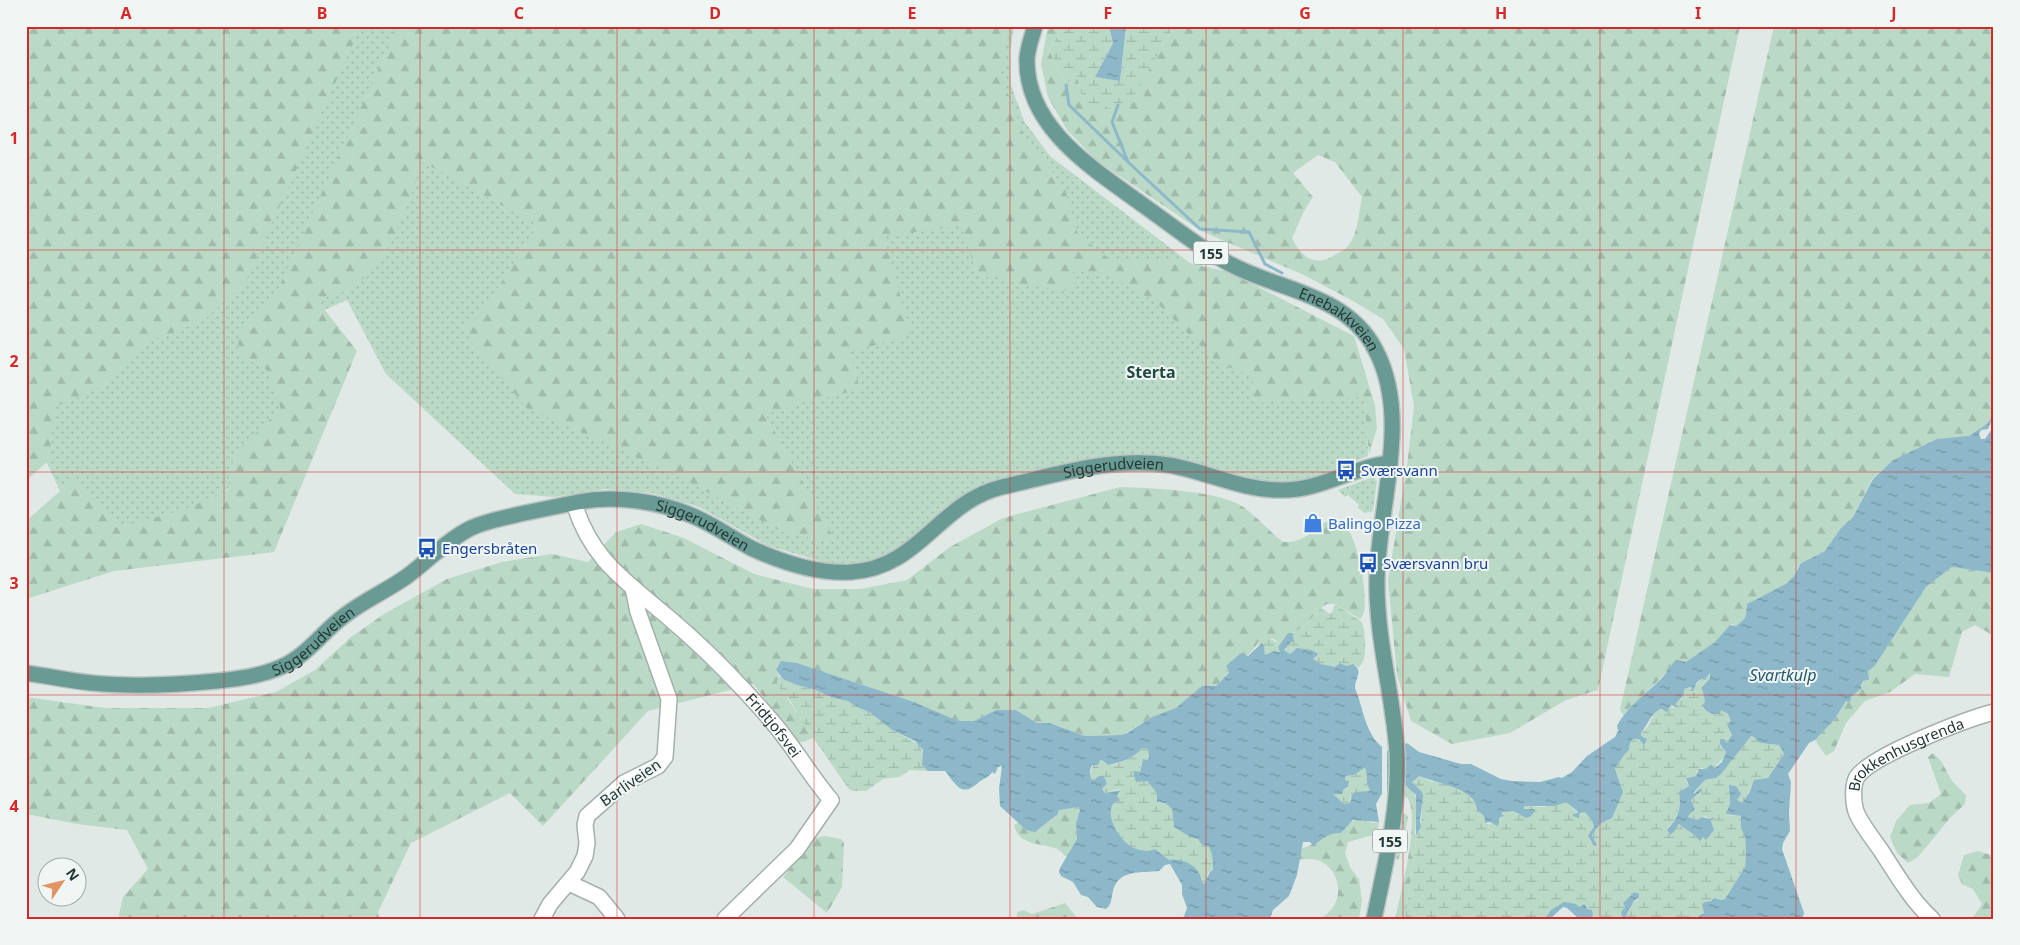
<svg xmlns="http://www.w3.org/2000/svg" width="2020" height="945" font-family="'Noto Sans',sans-serif">
  <style>
    .grass { fill: url(#grass-dots) }
    .forest { fill: url(#forest-firs); fill-rule: evenodd }
    .wetland { fill: url(#wetland-marsh) }
    .water { fill: url(#water-ripples); fill-rule: evenodd }
    .pier { fill: #e0e9e6 }
    .lines { fill: none; stroke-linecap: round; stroke-linejoin: round }
    .stream { stroke: #8db8c9; stroke-width: 3 }
    .minor-casing { stroke: #a4b0ad; stroke-width: 18 }
    .major-casing { stroke: #bdc3c2; stroke-width: 18 }
    .minor { stroke: #fff; stroke-width: 15 }
    .major { stroke: #699b94; stroke-width: 15 }
    .grid { fill: none; stroke: #d62828; stroke-width: 1; stroke-opacity: 0.55 }
    .labels { text-anchor: middle; dominant-baseline: central; stroke-width: 4; stroke-linejoin: round; paint-order: stroke }
    .shield { fill: #f0f6f4; stroke: #60716e; stroke-width: 1 }
    .shield-label { font-size: 14px; font-weight: bold; fill: #233835 }
    .street-label { font-size: 15px; fill: #233835; stroke: #f0f6f4 }
    .transit-label { font-size: 15px; fill: #164399; stroke: #f0f6f4; text-anchor: start }
    .shop-label { font-size: 15px; fill: #366cbe; stroke: #f0f6f4; text-anchor: start }
    .neighbourhood-label { font-size: 16px; font-weight: bold; fill: #214843; stroke: #f0f6f4 }
    .water-label { font-size: 16px; font-style: italic; fill: #23586d; stroke: #f0f6f4 }
    .neatline { fill: none; stroke: #d62828; stroke-width: 2 }
    .grid-label { font-size: 16px; text-anchor: middle; font-weight: bold; fill: #d62828 }
  </style>
  <defs>
    <pattern id="grass-dots" width="8" height="8" patternUnits="userSpaceOnUse" patternTransform="scale(1.25)"><rect width="8" height="8" fill="#bbd9c7"/><path d="M2 2h.1M6 6h.1" fill="none" stroke="#a0bbac" stroke-width="1.8" stroke-linecap="round"/></pattern>
    <pattern id="forest-firs" width="22" height="20" patternUnits="userSpaceOnUse" patternTransform="scale(1.25)"><rect width="22" height="20" fill="#bbd9c7"/><path d="M5 1l3.5 6h-7zM16 11l3.5 6h-7z" fill="#a0bbac"/></pattern>
    <pattern id="wetland-marsh" width="20" height="14" patternUnits="userSpaceOnUse" patternTransform="scale(1.25)"><rect width="20" height="14" fill="#bbd9c7"/><path d="M1 5h8M5 5V1M11 12h8M15 12V8" fill="none" stroke="#a0bbac"/></pattern>
    <pattern id="water-ripples" width="26" height="14" patternUnits="userSpaceOnUse" patternTransform="scale(1.25)"><rect width="26" height="14" fill="#8db8c9"/><path d="M2 4q2-2 4 0t4 0M15 11q2-2 4 0t4 0" fill="none" stroke="#7397a4"/></pattern>
  </defs>
  <rect width="100%" height="100%" fill="#e0e9e6"/>
  <path class="grass" d="M26 26H1014L1010 52 1011 85 1024 121 1050 156 1207 276 1366 387 1368 456 1301 483H1251L1198 464 1143 456 1030 472 975 489 907 545 888 556 862 564 827 563 769 546 699 507 652 493 605 489 554 497 515 494 386 374 347 300 320 312 284 439 200 513 121 528 71 515 26 418Z
    M1373 477 1377 481 1373 511 1365 513 1358 508 1359 505 1348 495 1345 497 1338 490Z
    M1400 812 1407 815 1408 818 1399 860 1396 859Z"/>
  <path class="forest" d="M26 26H361L246 281 203 321 144 343 110 383 55 407 49 460 26 481Z
    M398 26H1010L1001 76 1024 135 1065 189 1078 234 1113 262 1171 259 1229 272 1354 336 1375 405 1377 428 1369 455 1364 397 1257 403 1251 396 1253 377 1217 362 1155 301 1105 274 1073 271 1077 292 1026 285 977 275 961 226 884 236 911 335 850 352 860 389 765 414 836 542 786 534 668 471 527 408 469 339 466 322 480 316 538 225 423 162C406 207 394 257 353 287 343 294 328 296 317 300L357 351 274 552 114 571 26 599V521L76 477 93 501 124 526 183 510 228 490 234 454 281 409 266 369 238 355 239 334 275 296Z
    M1048 26H1064L1049 50 1066 85 1076 73 1086 109 1153 62 1174 26H1740L1598 690 1566 700 1510 733 1452 744 1411 721 1397 675 1388 580 1407 466 1414 406 1404 349 1383 319 1353 301 1304 275 1201 231 1096 160 1067 130 1048 97 1041 64ZM1318 155 1335 162 1362 197C1359 211 1358 235 1348 246 1345 250 1339 252 1335 255 1315 268 1301 257 1292 238L1304 211 1313 197 1293 173Z
    M1774 26H1994V414L1987 424 1969 437 1937 439 1893 460 1872 479 1853 517 1841 528 1824 552 1801 563C1796 568 1796 575 1791 580 1778 592 1759 595 1746 606 1748 617 1745 620 1736 626L1732 624 1716 642 1686 662 1680 661 1673 663C1659 684 1639 696 1623 715L1620 710Z
    M1120 487C1150 488 1216 490 1242 506 1255 515 1269 531 1283 542 1288 542 1293 542 1298 540 1311 537 1321 519 1335 520 1358 522 1368 595 1364 612 1363 614 1362 617 1360 619L1335 604H1327C1314 611 1303 634 1288 633L1280 644 1274 639 1260 638C1254 654 1241 660 1226 668L1229 673 1216 686H1202L1176 709 1152 717 1122 735 1085 736 1051 723H1037L1016 710H996L974 721H957L914 702 797 663 776 670 779 676 777 682 813 738 803 742H799L753 684 648 711 543 826 510 793 411 843 378 912 380 919H118L123 897 148 869 127 830 77 824 26 814V697L105 708H208L276 692 315 670 351 637 384 614 447 579 502 562 552 554 588 562 616 532 641 524 684 538 754 574 813 589H860L907 580 950 547 1003 518Z
    M1952 567 1994 573V636L1975 625 1962 632 1949 677 1915 674 1890 692 1865 701 1846 723 1834 751 1826 756 1815 740 1834 720 1846 701 1862 688 1863 680 1868 681V671L1874 667 1926 587Z
    M1933 753 1941 761 1952 781 1966 795 1965 804 1950 818 1918 857 1908 863 1897 853 1890 837 1896 821 1910 805 1929 803 1941 794 1928 757Z
    M1407 787 1412 790 1417 800 1415 834 1417 836 1405 919H1395C1402 890 1417 830 1410 803 1409 799 1406 797 1403 794V790Z
    M1076 806 1080 810 1076 823 1077 839 1067 857C1063 854 1059 849 1054 848 1039 843 1018 845 1014 825L1019 822 1026 830H1038C1045 823 1057 819 1059 810Z
    M1358 819 1373 823 1379 822 1377 834 1348 842 1345 854 1351 869 1359 879 1362 901 1359 919H1318C1350 906 1341 861 1311 859 1307 859 1303 859 1299 860L1302 848C1318 845 1323 833 1341 833L1350 823Z
    M825 836 841 839 844 843 842 887 827 913 783 877 815 838Z
    M1978 851 1994 856V917L1991 919H1972L1982 904 1973 889 1962 884 1958 875 1964 855Z
    M1065 903 1078 919 1017 918V913C1023 908 1026 912 1032 914Z"/>
  <path class="wetland" d="M1064 26H1109L1113 43 1095 77 1120 80 1126 26H1174L1133 98 1110 108 1086 110 1076 73 1066 85 1049 50Z
    M1335 604 1362 622C1365 633 1369 660 1358 668L1356 665 1347 666 1341 663 1335 667H1329L1314 661 1313 659 1319 655 1318 653 1304 649 1294 650 1290 654 1285 651 1286 646 1294 640 1293 633 1304 626 1321 608 1330 614 1332 612Z
    M1266 637 1280 644 1278 647 1280 652 1274 651 1265 655 1264 646 1262 643 1257 646 1260 638Z
    M1710 673V678L1703 685 1705 702 1702 707C1706 712 1712 713 1718 715L1721 710 1728 714 1732 721 1727 725 1732 735 1727 743 1724 739 1720 744 1726 752C1725 760 1718 761 1715 768L1712 766 1705 769 1701 768 1697 771 1696 776 1688 777 1686 780 1689 786 1682 790C1681 806 1678 818 1667 829L1668 833 1671 835 1679 824 1684 829 1691 830 1693 834 1702 838 1704 837 1706 840 1714 830 1711 821 1714 817 1710 819 1704 816 1699 820 1688 817 1693 803 1691 800 1701 793 1697 791 1693 794 1705 780H1710L1720 774 1751 736 1754 737 1760 743 1779 745 1784 754 1768 778C1744 783 1755 788 1742 803L1737 801 1729 786 1730 803 1727 811V815L1741 816V829L1745 836 1746 853 1745 867 1725 899 1722 900 1716 898 1710 901 1705 902 1703 904 1704 913 1696 918 1687 916 1684 919H1628L1626 917C1627 912 1631 908 1633 902L1638 900 1631 894 1623 903 1625 906 1621 919H1588L1587 909 1585 904 1579 907 1557 906 1545 919H1405L1417 836 1421 827 1422 792 1412 782 1416 777 1419 776 1430 781 1443 783 1467 794 1484 814 1486 824 1499 823V818L1503 817V811H1513L1518 815 1526 810 1523 807 1525 806 1543 807 1566 802 1581 816 1580 813 1585 812 1592 821 1594 827 1588 835 1591 842 1596 846 1592 835 1600 824 1612 818 1614 814 1621 785 1615 769 1624 755 1629 750 1630 743 1633 739H1639L1644 746 1646 744 1640 735C1643 731 1647 728 1649 724 1652 718 1653 714 1658 709L1663 711 1669 709 1670 705 1674 708 1683 695 1684 689 1691 687 1692 692C1696 685 1698 679 1707 678Z
    M779 676 797 685 816 690 833 698 848 701 857 707 871 713 892 730 920 745 923 754 922 765 928 771 910 770 899 777 883 779 866 791H852L848 788 801 720 790 700 781 691 777 682Z
    M1142 748 1148 749 1149 758 1141 764 1140 772H1133L1138 781H1147L1157 793 1159 803H1165L1172 809 1174 827 1190 837 1198 839 1202 845 1209 847C1213 855 1213 862 1214 870L1209 872 1204 884 1201 879 1177 859 1169 860 1155 849C1122 860 1095 804 1120 801L1117 796 1121 791 1120 789 1105 793 1102 789 1107 784 1104 776 1094 780H1091C1091 768 1091 764 1102 759L1106 764C1120 766 1133 758 1142 748Z
    M1364 768 1366 769 1367 784 1370 791 1355 793 1350 798V803L1344 804 1333 794H1342L1344 789 1348 788 1349 782 1345 780 1346 776 1354 775Z"/>
  <path class="water" d="M1109 26H1126L1120 81 1095 77 1113 43Z
    M1994 414 1988 429 1981 430 1979 434 1981 439H1985L1994 426 1992 433 1994 435V573L1952 567 1926 587 1874 667 1868 671 1869 680 1863 681 1861 686 1862 688 1851 697 1850 702 1846 701 1834 720 1815 740 1809 743 1788 774 1791 782 1789 813 1790 831 1783 843 1782 849 1804 913 1802 919H1684L1687 916 1696 918 1704 913 1702 904 1705 902 1711 901 1714 898 1722 900 1725 899 1745 867 1746 853 1745 836 1741 829V816L1726 814 1730 803 1729 785 1736 786 1741 794 1737 800 1742 803 1749 793 1754 780 1768 778 1784 754 1779 745 1760 743 1754 737 1751 736 1721 774 1716 778 1705 780 1693 793H1695L1700 789 1703 790 1691 800C1699 816 1691 808 1688 817L1698 820 1702 817 1710 819 1715 817 1711 821 1714 830 1706 840 1703 837 1700 841C1694 832 1686 831 1679 824L1674 832 1670 835 1667 830C1678 818 1682 808 1679 792L1689 786 1686 778 1696 776 1699 769H1705L1711 765 1715 768 1722 762 1726 752 1720 744V739H1724L1727 743 1732 735 1727 725 1731 721 1728 714 1721 710 1720 714C1713 715 1706 712 1702 706L1705 702 1702 687 1710 678V673L1705 680 1702 679 1697 682 1693 691H1689L1692 689 1691 687 1684 689V694L1676 704 1678 708 1671 705 1667 712 1661 709C1651 712 1648 725 1641 733V736L1647 739 1644 746 1639 739H1633L1630 743 1629 750 1624 755 1615 769 1623 792 1612 818 1600 824 1592 835 1597 846 1593 845 1588 835 1594 827 1592 821 1585 812 1580 813 1579 818 1573 816V814L1578 813 1577 811 1566 802 1555 806H1524V809H1534L1535 811 1531 816 1526 818 1513 811H1503L1502 814 1504 816 1499 818V824L1497 826 1490 822 1485 823C1485 814 1483 815 1477 810 1476 788 1435 783 1419 776L1412 782 1422 792 1423 796 1420 820 1421 827 1416 836V795L1406 786 1403 763 1390 761 1389 792 1387 794 1381 795 1376 804 1379 822 1353 820 1341 833C1328 833 1322 839 1313 846L1310 842H1303L1297 875 1289 896 1273 910 1270 919H1183L1187 908 1182 894V885L1170 864 1165 865 1159 871C1142 873 1118 869 1113 891 1111 899 1112 904 1106 909L1097 907 1088 897 1081 895 1073 882 1061 876 1059 872 1060 868 1077 839 1076 823 1080 810 1078 807 1059 810 1057 815 1035 832 1026 830 1000 806 999 789 1002 766 998 767 995 774 992 772C989 778 984 778 979 782 961 799 956 784 945 771H928L922 765 923 750 915 741 892 730 871 713 857 707 848 701 833 698 816 690 797 685 783 679 776 670 781 661 797 663 914 702 958 721H974L996 710H1016L1037 723H1050L1085 736 1121 735 1127 733 1152 717 1176 708 1202 686H1216L1229 673 1226 666 1241 653 1248 656 1262 643 1264 646 1265 655 1274 651 1280 652 1278 647 1288 633H1293L1294 641 1290 643 1284 650 1290 654 1297 648 1311 650 1319 654 1313 659 1321 664 1335 667 1340 663 1347 666 1353 664C1364 672 1355 677 1355 688 1365 712 1365 741 1392 753L1407 743 1419 752 1461 764H1471L1501 779 1512 781 1540 782 1559 777 1562 778 1572 772 1587 756 1615 737 1618 731 1617 726C1629 704 1644 696 1661 679 1667 673 1670 665 1676 660L1686 662 1715 642 1730 625 1736 626C1749 617 1745 617 1747 604L1786 584 1794 576 1801 563 1824 552 1841 528 1853 517 1873 479 1893 460 1937 439 1969 436 1987 424ZM1142 748 1148 749 1149 758 1147 760 1143 759 1140 772 1133 771 1136 782 1147 781 1157 793V802L1165 803 1172 809 1174 827 1190 837 1198 839 1202 845 1209 847C1213 855 1213 862 1213 870L1210 872 1204 884C1201 881 1201 876 1199 873 1194 863 1179 858 1169 860L1155 849C1122 861 1096 803 1120 801L1117 796 1121 790 1105 793 1102 789 1107 784 1104 776H1099L1094 780 1091 779 1090 770 1092 765H1098L1100 760H1102L1108 765C1122 762 1132 760 1142 748ZM1364 768 1366 769 1367 784 1370 791 1355 792 1352 795 1350 803 1344 804 1333 794H1342L1344 789 1348 787 1349 781 1345 780 1346 776 1354 775Z
    M1634 892 1639 894V897L1633 902C1631 908 1627 912 1626 917L1628 919H1621L1622 917 1621 912 1625 907 1623 903Z
    M1564 902 1576 904 1579 907 1585 904 1587 909 1592 910 1593 916 1588 919H1579L1567 908 1563 907 1550 919H1545L1551 910Z"/>
  <path class="pier" d="M1382 744 1387 748V796H1382Z"/>
  <g class="lines">
    <path class="stream" d="M1066 85 1069 105 1126 160
      M1118 105 1112 122 1128 162 1200 229 1249 232 1265 264 1282 273"/>
    <defs>
      <g id="minor">
        <path id="s1" d="M574 503C591 560 626 581 669 618 695 640 720 664 743 689 757 704 771 719 783 735 800 757 813 779 831 800L797 849 725 919"/>
        <path d="M569 883 599 897 617 919"/>
        <path d="M542 919 550 904 577 872 585 856 587 843 585 825 587 816 624 783 658 766 665 757 669 699 638 612 633 588"/>
        <path id="s2" d="M1932 919C1912 901 1897 875 1882 852 1874 840 1863 827 1857 814 1853 805 1852 785 1857 777 1872 755 1967 719 1994 712"/>
      </g>
      <g id="major">
        <path id="s3" d="M1035 26C1032 36 1028 47 1027 58 1025 128 1094 169 1143 205 1174 227 1204 252 1238 268 1286 291 1348 297 1375 349 1412 417 1378 506 1377 579 1376 638 1393 694 1397 752 1400 808 1385 864 1374 919"/>
        <path id="s4" d="M26 673C48 676 70 681 92 683 133 687 176 685 217 681 239 679 261 676 281 667 307 656 322 632 344 616 363 601 386 591 406 577 428 561 447 540 471 528 486 521 504 518 520 514 539 510 559 506 578 502 616 495 658 501 693 516 714 525 732 538 751 548 781 562 818 574 851 572 920 568 939 502 1002 487 1055 475 1114 456 1169 465 1208 472 1243 491 1283 490 1321 490 1353 467 1390 463"/>
      </g>
    </defs>
    <use href="#minor" class="minor-casing"/>
    <use href="#major" class="major-casing"/>
    <use href="#minor" class="minor"/>
    <use href="#major" class="major"/>
  </g>
  <path class="grid" d="M224 26V919M420 26V919M617 26V919M814 26V919M1010 26V919M1206 26V919M1403 26V919M1600 26V919M1796 26V919M26 250H1994M26 472H1994M26 695H1994"/>
  <defs>
    <symbol id="bus-bare" viewBox="-9 -9 18 18"><path d="M-5-6H5V4H4V6H2V4H-2V6H-4V4H-5ZM-3.5-4V0h7V-4ZM-3.5 1.2v1.5H-2V1.2ZM2 1.2v1.5H3.5V1.2Z" fill="#1a4fb4" stroke="#f0f6f4" stroke-width="2.5" paint-order="stroke"/></symbol>
    <symbol id="shop-bare" viewBox="-9 -9 18 18"><path d="M-5-2.5h2.3a2.7 3.5 0 0 1 5.4 0H5L5.5 6h-11ZM-1.5-2.5h3a1.5 2.3 0 0 0-3 0Z" fill="#3f7fe0" stroke="#f0f6f4" stroke-width="2.5" paint-order="stroke"/></symbol>
  </defs>
  <g fill-rule="evenodd">
    <use href="#bus-bare" x="1332" y="456" width="28" height="28"/>
    <use href="#shop-bare" x="1299" y="509" width="28" height="28"/>
    <use href="#bus-bare" x="413" y="534" width="28" height="28"/>
    <use href="#bus-bare" x="1354" y="549" width="28" height="28"/>
  </g>
  <g class="labels">
    <g class="shield">
      <rect x="1193.5" y="241.5" width="35" height="23" rx="4"/>
      <rect x="1372.5" y="829.5" width="35" height="23" rx="4"/>
    </g>
    <g class="shield-label">
      <text x="1211" y="253">155</text>
      <text x="1390" y="841">155</text>
    </g>
    <g class="street-label">
      <text stroke="none"><textPath href="#s3" startOffset="458">Enebakkveien</textPath></text>
      <text stroke="none"><textPath href="#s4" startOffset="1182">Siggerudveien</textPath></text>
      <text stroke="none"><textPath href="#s4" startOffset="734">Siggerudveien</textPath></text>
      <text stroke="none"><textPath href="#s4" startOffset="299">Siggerudveien</textPath></text>
      <text stroke="none"><textPath href="#s1" startOffset="302">Fridtjofsvei</textPath></text>
      <text stroke="none"><textPath href="#s2" startOffset="220">Brokkenhusgrenda</textPath></text>
      <text transform="translate(630 782) rotate(-35)">Barliveien</text>
    </g>
    <g class="transit-label">
      <text x="1361" y="470">Sværsvann</text>
      <text x="442" y="548">Engersbråten</text>
      <text x="1383" y="563">Sværsvann bru</text>
    </g>
    <g class="shop-label">
      <text x="1328" y="523">Balingo Pizza</text>
    </g>
    <g class="neighbourhood-label">
      <text x="1151" y="372">Sterta</text>
    </g>
    <g class="water-label">
      <text x="1783" y="675">Svartkulp</text>
    </g>
  </g>
  <rect width="2020" height="945" fill="none" stroke="#f0f6f4" stroke-width="55"/>
  <g transform="translate(62 882) rotate(55)"><circle r="24" fill="#f0f6f4" stroke="#9eaaa8"/>
  <path d="M0-4L9 19L0 12L-9 19Z" fill="#e39464"/>
  <text y="-8" font-size="14" font-weight="bold" text-anchor="middle" fill="#233835">N</text>
  </g>
  <rect x="28" y="28" width="1964" height="890" class="neatline"/>
  <g class="grid-label">
    <text x="126" y="19">A</text>
    <text x="322" y="19">B</text>
    <text x="519" y="19">C</text>
    <text x="715" y="19">D</text>
    <text x="912" y="19">E</text>
    <text x="1108" y="19">F</text>
    <text x="1305" y="19">G</text>
    <text x="1501" y="19">H</text>
    <text x="1698" y="19">I</text>
    <text x="1894" y="19">J</text>
    <text x="14" y="144">1</text>
    <text x="14" y="367">2</text>
    <text x="14" y="589">3</text>
    <text x="14" y="812">4</text>
  </g>
</svg>
